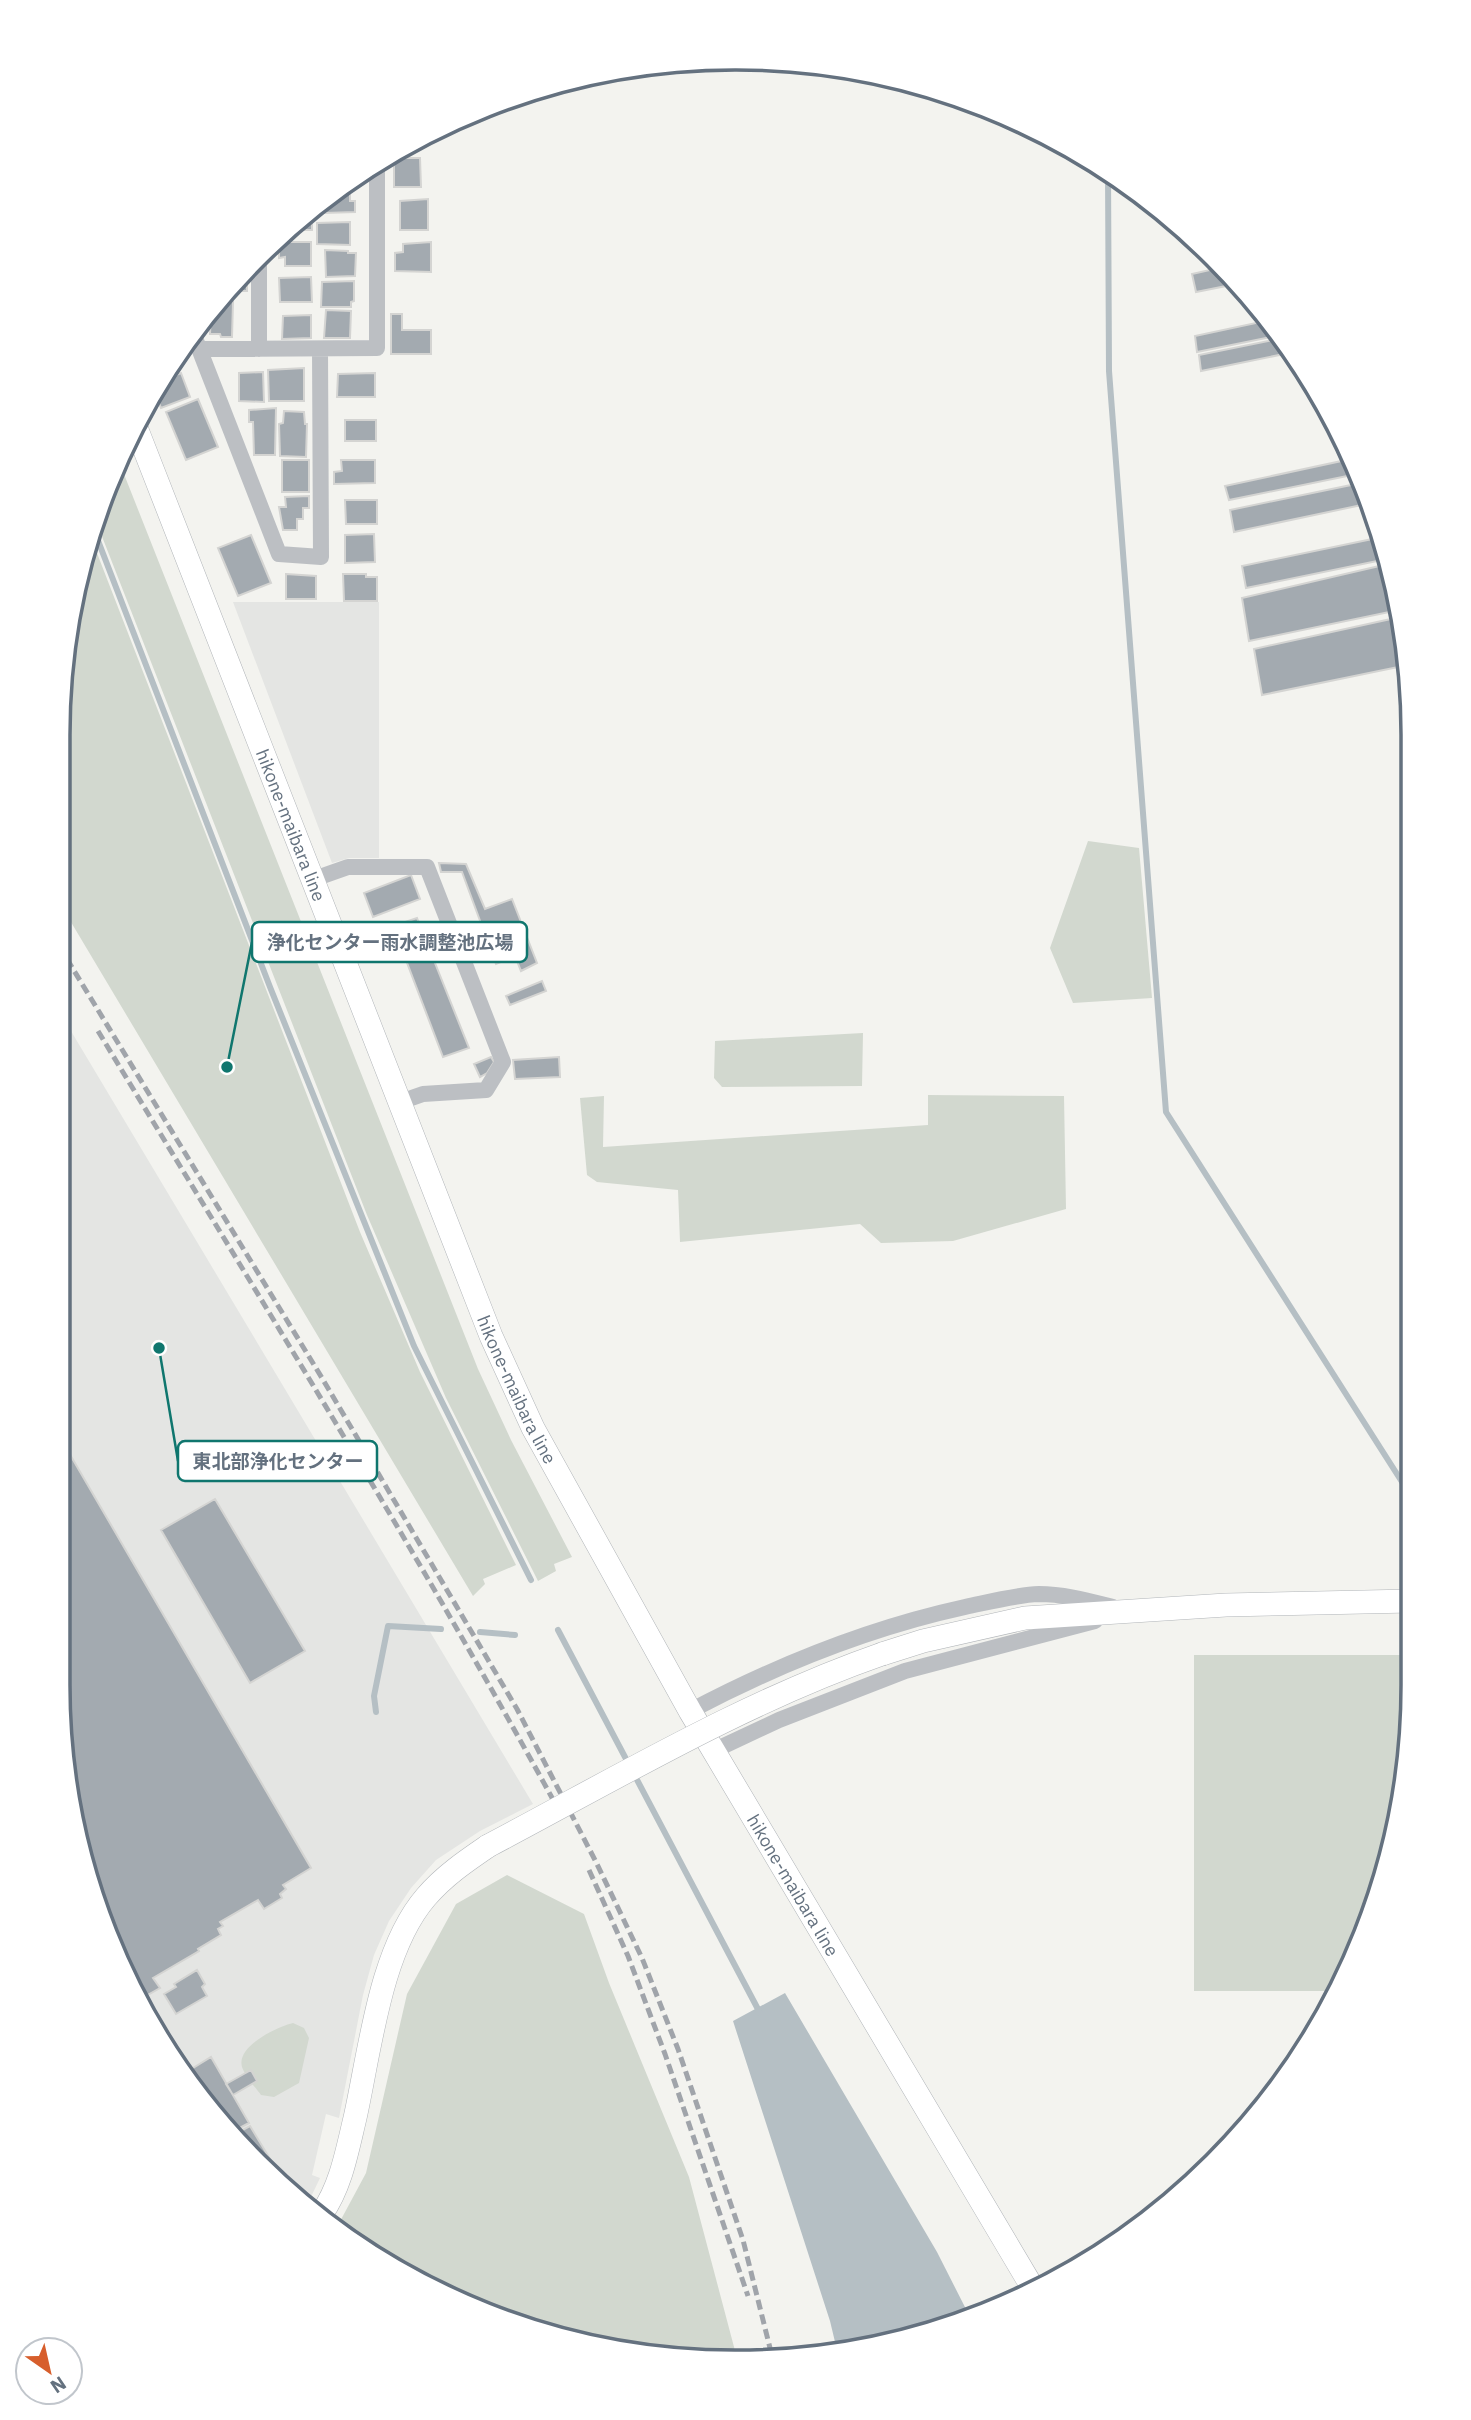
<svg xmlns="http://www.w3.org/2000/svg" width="1471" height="2420" font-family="'IBM Plex Sans','Noto Sans JP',sans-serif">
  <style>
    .built { fill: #e4e5e3 }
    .green { fill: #d2d8cf }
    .water { fill: #b5bfc4 }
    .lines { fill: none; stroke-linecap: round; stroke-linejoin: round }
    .stream { stroke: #b5bfc4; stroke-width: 6 }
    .building { fill: #a3aab0; stroke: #d4d4d2; stroke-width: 2 }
    .secondary-casing { stroke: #b1b5b9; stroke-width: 24 }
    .street { stroke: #bcbfc3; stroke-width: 16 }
    .secondary { stroke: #fff; stroke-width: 23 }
    .rail { stroke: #a0a4aa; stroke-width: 5; stroke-dasharray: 10 5; stroke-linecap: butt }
    .secondary-bridge-casing { stroke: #b1b5b9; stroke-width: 24; stroke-linecap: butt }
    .secondary-bridge { stroke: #fff; stroke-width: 23 }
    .labels { text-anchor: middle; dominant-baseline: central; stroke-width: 7; stroke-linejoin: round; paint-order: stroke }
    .street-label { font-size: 18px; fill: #64717f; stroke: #fff }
    .rim { fill: none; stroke: #64717f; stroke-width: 3.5 }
    .leader { fill: none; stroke: #0f766e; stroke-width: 2.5 }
    .callout-dot { fill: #0f766e; stroke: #fff; stroke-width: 2.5 }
    .callout { fill: #fff; stroke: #0f766e; stroke-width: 2.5 }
    .callout-label { font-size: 19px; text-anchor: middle; font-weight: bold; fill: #64717f }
  </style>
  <rect width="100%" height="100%" fill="#f3f3ef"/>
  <path class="built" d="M233 602H379V858H349L332 863Z
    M59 1011 533 1804 480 1831 436 1860 411 1888 389 1921 374 1955 363 1995 339 2118 326 2114 312 2175 320 2178 309 2201 198 2097 94 1902 58 1684Z"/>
  <path class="green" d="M120 464 478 1369 511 1440 572 1557 554 1564 556 1571 538 1581 446 1398 367 1215 94 516Z
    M90 535 360 1232 420 1372 516 1565 483 1579 485 1584 473 1596 59 902V691Z
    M1088 841 1139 848 1152 998 1073 1003 1050 948Z
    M863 1033 862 1086 722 1087 714 1078 715 1041Z
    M928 1095 1064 1096 1066 1209 953 1241 881 1243 860 1224 680 1242 678 1190 597 1182 587 1175 580 1098 604 1096 603 1147 928 1125Z
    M1194 1655H1411L1412 1729 1377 1903 1334 1991H1194Z
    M507 1875 584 1914 609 1983 689 2177 738 2362 518 2326 359 2248 337 2227 366 2173 407 1994 456 1904Z
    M293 2023 304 2028 309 2038 299 2083 274 2097 261 2095C255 2087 245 2076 242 2067 236 2046 277 2027 293 2023Z"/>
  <path class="water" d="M785 1993 937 2252 970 2317 953 2326 836 2346 830 2321 733 2021Z"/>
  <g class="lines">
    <path class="stream" d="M1108 170 1109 371 1166 1112 1411 1496
      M92 525 270 987 414 1346 531 1580
      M558 1630 760 2013
      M480 1632 515 1635
      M376 1712 374 1696 388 1626 441 1629"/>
  </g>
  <path class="building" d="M394 158H420L421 187H394Z
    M336 191H350V201H355V212L324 213V201Z
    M428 199V230H400V201Z
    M312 211V230H288Z
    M350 222V245L317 244V223Z
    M279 242H311V266H285V257L279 258Z
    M431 242V272L395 271V253L403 252V244Z
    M325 250 348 251V253H356L355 276 326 277Z
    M247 267V291H228Z
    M1223 267 1236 284 1196 292 1192 274Z
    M311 277 312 302H280L279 278Z
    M354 281V301L351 302V307H321L322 282Z
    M218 302H233L232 337H221L220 334H210L211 312Z
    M326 310 351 311 350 338H324Z
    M391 314H402V330H431V354H391Z
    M311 315V338L282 339 283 316Z
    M1265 321 1276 336 1197 352 1195 336Z
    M1278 339 1289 353 1201 371 1199 355Z
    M304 368V401H269L268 370Z
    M263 372 264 402 239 401V373Z
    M181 373 190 397 161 408 155 393 161 381Z
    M375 373V397H337L338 374Z
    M198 399 218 447 186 460 166 412Z
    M276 408 275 455H254L253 422H249V410Z
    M284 411 304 412 305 424H307L306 457 280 456 279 424 283 423Z
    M345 420H376V441H345Z
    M1351 459 1357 474 1229 500 1225 486Z
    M282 460H309V492H282Z
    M341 460H375V483L334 484V472L342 471Z
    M1361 483 1371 503 1234 532 1230 510Z
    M309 496V508H303V519H297V530H283L279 507H286L285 497Z
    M345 500H377V524H346Z
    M374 534 375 562 345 563V535Z
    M251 535 271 583 238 596 218 548Z
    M1382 537 1387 559 1246 588 1242 566Z
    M1388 564 1399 610 1249 641 1242 598Z
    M286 574 316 576V599H286Z
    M343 574H366V577H377V601H344Z
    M1400 617 1407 647 1408 665 1262 695 1254 649Z
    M439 863 466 864 485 909 512 899 537 963 521 971 515 956 496 964 462 872H441Z
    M411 875 420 899 373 917 364 893Z
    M417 918 469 1048 443 1057 393 926Z
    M542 981 546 991 510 1005 506 996Z
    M491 1057 494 1062 487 1073 480 1077 474 1064Z
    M559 1057 560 1077 515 1079 513 1060Z
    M58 1434 311 1868 283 1885 286 1889 280 1894 282 1898 264 1909 258 1900 220 1922 223 1926 218 1929 221 1935 198 1949 199 1951 153 1978 160 1988 144 1997 94 1902 58 1685Z
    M215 1499 305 1651 250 1683 161 1530Z
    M197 1970 205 1984 202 1987 207 1996 176 2014 164 1994 176 1987 174 1984Z
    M211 2057 249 2123 234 2131 198 2097 185 2073Z
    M251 2070 257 2081 233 2095 226 2084Z
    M250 2126 278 2172 237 2133Z"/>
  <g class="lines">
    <defs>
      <g id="secondary">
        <path id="s1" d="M137 430 491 1336 533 1428 690 1711 1031 2285"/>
        <path d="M882 1654 923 1641 1025 1618 1226 1605 1411 1601"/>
        <path d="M322 2213C341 2186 347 2151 355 2118 370 2051 380 1950 426 1897 444 1876 466 1861 488 1846"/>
      </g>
    </defs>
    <use href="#secondary" class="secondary-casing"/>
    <path class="street" d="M424 137H427
      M259 254V349
      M193 333 279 554 321 557 320 349
      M199 349 377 348V162
      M314 879 348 867H427L503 1062 486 1090 423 1094 400 1102
      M690 1711C777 1665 869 1628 965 1607 989 1602 1015 1595 1039 1594 1064 1594 1089 1601 1113 1607
      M715 1750 779 1720 905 1671 1095 1621"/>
    <use href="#secondary" class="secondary"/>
    <path class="rail" d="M59 946 322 1378 517 1709 596 1862 642 1958 678 2049 743 2240 772 2356
      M98 1031C253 1287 412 1542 556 1805
      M589 1870 628 1956 665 2054 748 2296"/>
    <defs>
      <path id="secondary-bridge" d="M488 1846C617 1778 744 1702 882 1654"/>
    </defs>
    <use href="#secondary-bridge" class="secondary-bridge-casing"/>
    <use href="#secondary-bridge" class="secondary-bridge"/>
  </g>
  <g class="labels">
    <g class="street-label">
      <text stroke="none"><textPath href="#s1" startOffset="424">hikone-maibara line</textPath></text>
      <text stroke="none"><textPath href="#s1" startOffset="1032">hikone-maibara line</textPath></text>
      <text stroke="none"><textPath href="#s1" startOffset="1600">hikone-maibara line</textPath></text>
    </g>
  </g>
  <path d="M0 0H1471V2420H0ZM735 70H736A665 665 0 0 1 1401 735V1685A665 665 0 0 1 736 2350H735A665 665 0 0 1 70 1685V735A665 665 0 0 1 735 70Z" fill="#fff" fill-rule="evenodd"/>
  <path class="rim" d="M735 70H736A665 665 0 0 1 1401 735V1685A665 665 0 0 1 736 2350H735A665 665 0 0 1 70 1685V735A665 665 0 0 1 735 70Z"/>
  <path class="leader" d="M227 1067L252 942M159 1348L178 1461"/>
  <g class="callout-dot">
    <circle cx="227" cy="1067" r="7"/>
    <circle cx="159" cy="1348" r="7"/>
  </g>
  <g class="callout">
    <rect x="252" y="922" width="275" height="40" rx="7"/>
    <rect x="178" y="1441" width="199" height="40" rx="7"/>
  </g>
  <g class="callout-label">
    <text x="390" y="949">浄化センター雨水調整池広場</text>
    <text x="278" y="1468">東北部浄化センター</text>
  </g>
  <g transform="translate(49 2371) rotate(146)"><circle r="33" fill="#ffffff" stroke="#c1c6cc" stroke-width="2"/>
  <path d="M0-5L12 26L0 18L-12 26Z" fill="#d75e2c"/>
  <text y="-10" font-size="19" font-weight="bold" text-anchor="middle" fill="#64717f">N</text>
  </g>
</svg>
